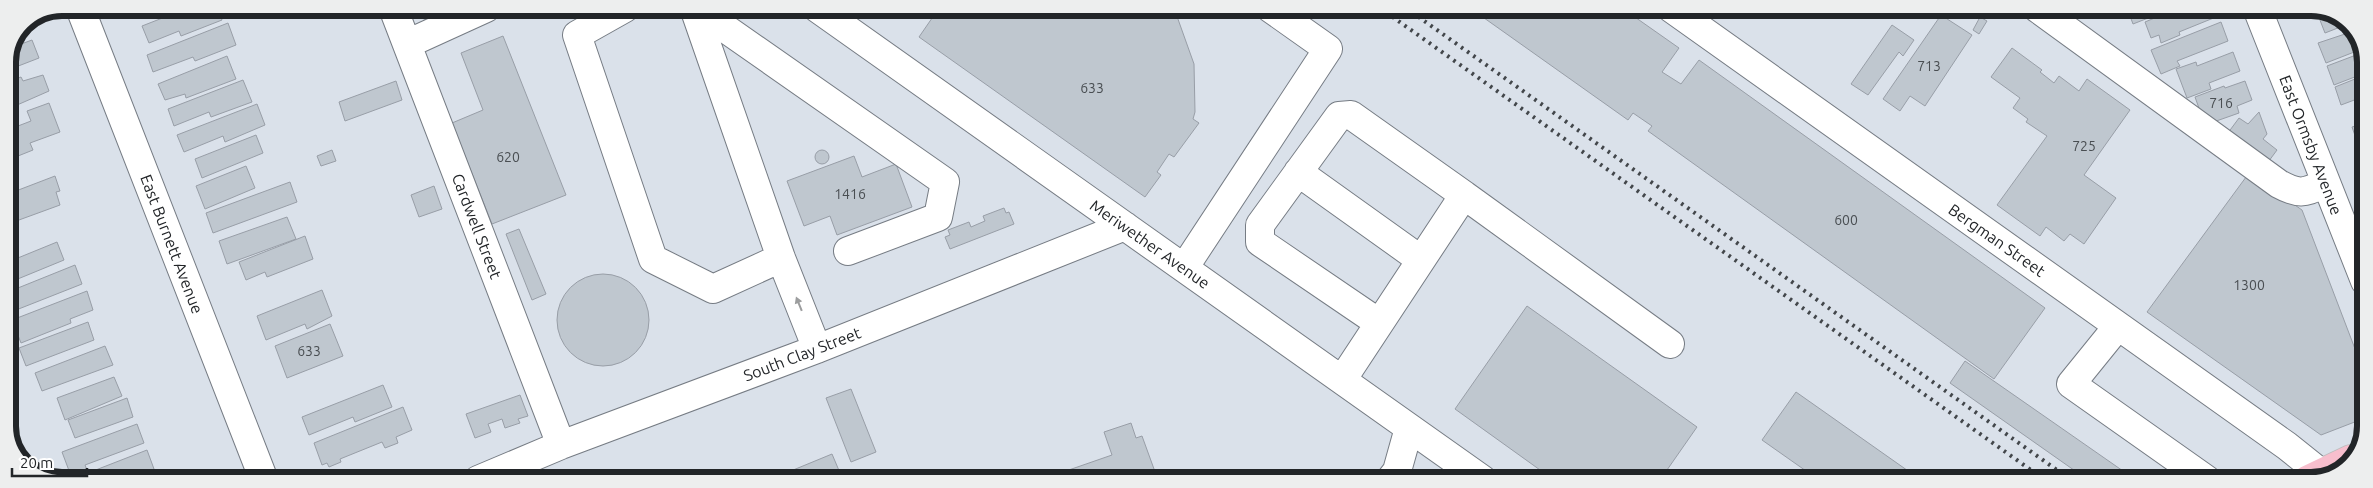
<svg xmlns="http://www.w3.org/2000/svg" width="2373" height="488" font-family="Ubuntu,sans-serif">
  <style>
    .building { fill: #bfc7cf; stroke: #989ea7 }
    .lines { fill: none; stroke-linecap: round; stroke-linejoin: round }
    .minor-casing { stroke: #767c84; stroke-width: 30 }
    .major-casing { stroke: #bdbebe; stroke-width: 30 }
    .minor { stroke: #fff; stroke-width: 28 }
    .major { stroke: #f7becd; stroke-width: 28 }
    .rail { stroke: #42464a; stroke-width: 4; stroke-dasharray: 2.5 5; stroke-linecap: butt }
    .oneway { fill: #9c9d9e }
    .labels { text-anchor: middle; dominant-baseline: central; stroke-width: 4; stroke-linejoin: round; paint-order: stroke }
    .number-label { font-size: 14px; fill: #494e52 }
    .street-label { font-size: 16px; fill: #222528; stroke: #fff }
    .rim { fill: none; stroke: #222528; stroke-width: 6 }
  </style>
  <rect width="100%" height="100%" fill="#dae1ea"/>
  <path class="building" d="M188 8H217L222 20 181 36 179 31 149 43 142 26Z
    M420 8H478L427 27Z
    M939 8H1174L1194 64 1195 112 1193 119 1199 123 1174 157 1169 154 1157 172 1161 175 1145 197 919 37Z
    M1470 8H1622L1679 48 1662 72 1681 84 1699 60 2045 308 1994 379 1648 131 1652 126 1633 113 1628 120Z
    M2127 8H2164L2166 11 2133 24Z
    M2187 8H2213L2216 17 2179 32 2180 35 2161 43 2159 35 2151 38 2145 22 2164 14 2165 17Z
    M2327 12 2348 24 2325 33 2318 15Z
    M1941 15 1972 35 1925 106 1910 96 1900 111 1883 99Z
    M1980 17 1987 21 1979 34 1973 30Z
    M2221 22 2228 41 2177 61 2180 66 2161 74 2151 50Z
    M24 23 29 34 17 39Z
    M228 23 236 45 195 61 193 57 153 72 147 55Z
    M1892 25 1914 40 1903 56 1899 52 1868 95 1851 84Z
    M2354 31 2362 49 2326 63 2318 43Z
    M503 36 566 195 492 224 452 123 483 110 461 53Z
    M32 40 39 58 8 70V62L13 47Z
    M2012 48 2042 70 2040 72 2054 83 2059 76 2079 91 2087 79 2130 110 2084 175 2116 198 2084 244 2070 234 2064 241 2046 227 2040 236 1997 205 2047 136 2026 122 2028 119 2013 108 2020 98 1991 77Z
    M2233 52 2240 71 2209 83 2211 89 2187 98 2176 69 2196 62 2197 66Z
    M2364 52 2365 73 2334 85 2327 66Z
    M227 56 236 79 186 98 185 94 165 100 158 84Z
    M43 75 49 91 8 109V82L21 77 23 81Z
    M2365 75V96L2341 105 2335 87Z
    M243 80 252 102 211 117 209 112 174 126 168 109Z
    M396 81 402 100 345 121 339 102Z
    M2245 81 2252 100 2237 106 2239 113 2205 125 2195 97 2224 86 2225 88Z
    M49 103 60 132 30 143 33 150 8 160V121L15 118 18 126 31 121 27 111Z
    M257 104 265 125 225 142 223 136 184 152 177 135Z
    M2259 112 2267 134 2263 139 2277 150 2263 169 2222 141 2239 118 2248 124Z
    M2365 123V144L2359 147 2352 127Z
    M256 135 263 153 202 178 195 159Z
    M815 157a7 7 0 1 1 14 0a7 7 0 1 1-14 0Z
    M332 150 336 161 321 166 317 156Z
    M854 156 862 177 896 164 912 207 837 235 830 216 804 226 787 181Z
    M246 166 255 188 205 209 196 186Z
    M2249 173 2302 210 2365 375V418L2321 435 2147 312Z
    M55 176 60 191 56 192 60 205 8 224V194Z
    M290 182 297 202 213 233 206 213Z
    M434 186 442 209 419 217 411 195Z
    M1004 208 1006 213 1009 212 1014 224 950 249 945 237 950 235 948 230 969 222 971 227 985 221 983 216Z
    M287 217 296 239 227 264 219 241Z
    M519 229 546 294 532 300 506 234Z
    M305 236 313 259 267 277 265 272 246 280 239 262Z
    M57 242 64 260 8 283V262Z
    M75 265 82 284 11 312 8 303V292Z
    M557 320a46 46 0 1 1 92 0a46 46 0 1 1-92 0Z
    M322 290 332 316 307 329 305 324 266 340 257 316Z
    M87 291 93 310 70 319 71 323 21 343 12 320Z
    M1527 306 1697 427 1660 480H1554L1455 409Z
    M88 322 94 340 26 366 19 348Z
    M330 324 343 356 287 378 275 346Z
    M105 346 113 365 42 391 35 373Z
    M1965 361 2136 480H2088L1950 383Z
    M114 377 122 396 65 420 57 398Z
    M383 385 392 407 355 422 353 417 309 435 302 417Z
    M851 389 876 452 851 462 826 398Z
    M1796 392 1921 480H1815L1816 478 1762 440Z
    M520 395 528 416 518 419 520 423 505 428 502 419 488 424 491 432 475 438 466 414Z
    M127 398 133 417 75 438 68 420Z
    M403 407 412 430 396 437 398 443 385 448 382 442 340 459 341 462 329 467 327 463 322 465 314 443Z
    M1131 423 1136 438 1142 436 1158 480H1121L1120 477 1113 480H1040L1112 455 1104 432Z
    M137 424 144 443 85 465 87 470 71 476 62 452Z
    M147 450 154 469 128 480H70Z
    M832 454 843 480H782L781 475Z"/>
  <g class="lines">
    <defs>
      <path id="minor" d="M80 8 264 480
        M393 8 561 445
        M625 8 577 35 653 259 713 289 781 258
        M694 8 781 258 817 349
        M696 8 945 182 938 217 848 251
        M817 8 1483 480
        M1671 8 2287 446 2322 474
        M2037 8 2279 184C2301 196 2305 192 2326 183
        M2257 8 2365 281
        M407 44 486 8
        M1298 172 1421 260
        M1464 195 1670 344
        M1184 268 1328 49 1270 8
        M2118 326 2071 384 2207 480
        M1342 380 1464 195 1351 115 1339 116 1260 225V242L1379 323
        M478 480 561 445 817 349 1125 226
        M1390 480 1397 471 1409 428"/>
      <path id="major" d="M2307 480 2351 459"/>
    </defs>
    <use href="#minor" class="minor-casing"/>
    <use href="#major" class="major-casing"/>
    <use href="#minor" class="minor"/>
    <use href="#major" class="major"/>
    <path class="rail" d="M1380 8 2045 480
      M1406 8 2071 480"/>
  </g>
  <defs><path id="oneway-solid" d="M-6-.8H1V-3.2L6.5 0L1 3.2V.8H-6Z" transform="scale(1.25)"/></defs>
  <use class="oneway" href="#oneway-solid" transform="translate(799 304) rotate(-112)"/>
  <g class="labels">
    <g class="number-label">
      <text x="1929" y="66">713</text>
      <text x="1092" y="88">633</text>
      <text x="2221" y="103">716</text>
      <text x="2084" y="146">725</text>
      <text x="508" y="157">620</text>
      <text x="850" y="194">1416</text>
      <text x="1846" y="220">600</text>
      <text x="2249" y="285">1300</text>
      <text x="309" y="351">633</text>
    </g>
    <g class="street-label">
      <text transform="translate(2311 145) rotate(69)">East Ormsby Avenue</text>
      <text transform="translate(477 226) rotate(69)">Cardwell Street</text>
      <text transform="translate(1997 240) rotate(35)">Bergman Street</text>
      <text transform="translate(172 244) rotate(69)">East Burnett Avenue</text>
      <text transform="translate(1150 244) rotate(35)">Meriwether Avenue</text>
      <text transform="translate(802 354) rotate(-21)">South Clay Street</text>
    </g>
  </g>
  <path d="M0 0H2373V488H0ZM62 16H2311A46 46 0 0 1 2357 62V426A46 46 0 0 1 2311 472H62A46 46 0 0 1 16 426V62A46 46 0 0 1 62 16Z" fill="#edeeee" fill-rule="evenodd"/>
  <path class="rim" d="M62 16H2311A46 46 0 0 1 2357 62V426A46 46 0 0 1 2311 472H62A46 46 0 0 1 16 426V62A46 46 0 0 1 62 16Z"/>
  <path d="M12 468v8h75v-8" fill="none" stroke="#222528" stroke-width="2.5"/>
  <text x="20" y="468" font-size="15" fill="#222528" stroke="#ffffff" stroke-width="4" paint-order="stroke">20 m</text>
</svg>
